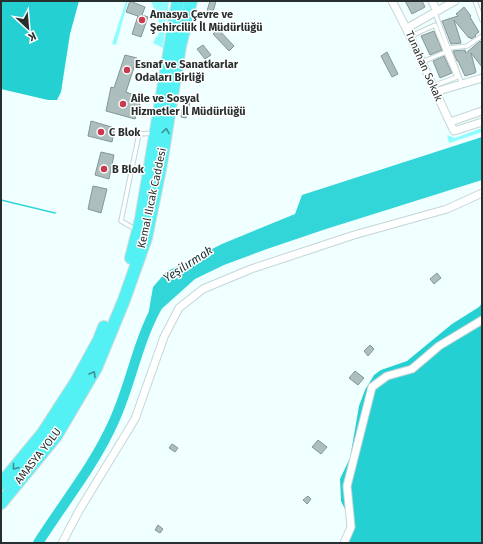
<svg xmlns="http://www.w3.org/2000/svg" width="483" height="544" font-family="'Fira Sans',sans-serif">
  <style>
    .green { fill: #8efdff }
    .forest { fill: #25d0d3 }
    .water { fill: #32d6d9 }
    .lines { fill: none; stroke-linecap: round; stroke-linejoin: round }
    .stream { stroke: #32d6d9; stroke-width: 1.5 }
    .river { stroke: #32d6d9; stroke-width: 10 }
    .building { fill: #adbebe; stroke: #859696 }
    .lane-casing { stroke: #c4d6d6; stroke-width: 5.5 }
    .street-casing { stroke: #c4d6d6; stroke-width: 9 }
    .highway-casing { stroke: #d8dada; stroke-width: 14 }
    .lane { stroke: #fff; stroke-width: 3.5 }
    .street { stroke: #fff; stroke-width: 7 }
    .highway { stroke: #54f1f4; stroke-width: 12 }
    .oneway { stroke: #3e9092 }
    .poi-dot { fill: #ca3a4f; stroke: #fff; stroke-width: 1.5 }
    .labels { text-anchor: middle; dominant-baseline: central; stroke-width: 3; stroke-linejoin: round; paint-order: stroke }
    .poi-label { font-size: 11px; font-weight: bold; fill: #282f2f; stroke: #fff; text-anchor: start }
    .street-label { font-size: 11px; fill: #282f2f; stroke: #fff }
    .water-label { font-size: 12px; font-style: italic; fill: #183232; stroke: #fff }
  </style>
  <rect width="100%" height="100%" fill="#f0ffff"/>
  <path class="green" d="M126 1H128L116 45 112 44Z
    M151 1H169L163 48 153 43 156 37 158 36 160 25Z
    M482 128V132L449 143 447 135 455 138Z"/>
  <path class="forest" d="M1 1H79L70 34 61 92 57 100H48L1 89Z
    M482 303V543H344L350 519 341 501 340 479 350 458 359 406 365 390 374 375 381 370 407 361 452 324 479 307Z"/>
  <path class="water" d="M482 137V180L326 229 267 249 224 265 195 279 147 322 153 287 166 272 222 244 295 214 302 195Z"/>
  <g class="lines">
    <path class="stream" d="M1 200 55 213"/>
    <path class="river" d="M38 543C64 502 94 466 114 421 131 384 137 343 157 307"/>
  </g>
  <path class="building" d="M130 1 145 7 142 15 148 17 141 37 132 34 138 16 126 12Z
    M210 1H216L212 16 206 14Z
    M405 1H422L425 7 412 14Z
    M464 7 471 16 470 17 479 32 475 35 476 36 471 39 470 37 469 38 454 20 460 39 461 43 451 44 442 21 458 16 456 14Z
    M218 29 234 46 229 51 213 34Z
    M434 31 442 50 430 55 421 36Z
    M480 41 482 44V67L471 53 476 72 475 73 465 76 458 61H457L453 51 465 50 466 53Z
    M203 45 211 55 205 59 197 49Z
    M387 52 398 74 392 77 381 56Z
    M125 55 137 58 126 92 139 97 138 103 140 104 135 119 106 111 111 87 114 88Z
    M444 56 452 73 440 78 433 61Z
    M187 100 190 102 186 118 181 117 183 104Z
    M91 121 115 128 112 142 88 136Z
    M101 152 114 155 109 179 95 175Z
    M93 186 107 189 101 213 88 209Z
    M437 273 441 278 434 284 430 279Z
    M370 345 374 349 368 356 364 351Z
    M355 371 364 378 358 385 349 378Z
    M318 440 327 447 321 454 312 447Z
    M172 444 178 448 175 452 169 448Z
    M308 496 311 499 307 504 303 500Z
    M158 525 163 529 160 533 155 530Z"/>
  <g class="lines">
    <defs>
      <path id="lane" d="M475 1 482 20
        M435 13 462 84
        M411 36 435 25 446 52 422 62
        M449 48 467 46 482 36
        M433 86 457 77 446 52
        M135 229 121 221 139 134 154 133"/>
      <path id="street" d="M392 1C415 43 433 88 454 131L482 122
        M432 1 437 11
        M407 28 455 1
        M435 92 482 78
        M450 122 482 111
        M62 543 80 509 135 419 164 337 179 308 203 289 251 269 354 235 447 209 482 193
        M344 543 351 527 347 486 372 387 387 376 412 369 439 346 482 320"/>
      <path id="highway" d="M131 258 141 219 178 1
        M1 484 43 433 76 382 99 340 104 327
        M1 503 56 436 96 368 124 300 146 238 161 164 180 46 191 1"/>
    </defs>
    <use href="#lane" class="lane-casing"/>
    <use href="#street" class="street-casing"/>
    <use href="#highway" class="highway-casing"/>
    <use href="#lane" class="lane"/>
    <use href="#street" class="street"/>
    <use href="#highway" class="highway"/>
  </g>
  <defs><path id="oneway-chevron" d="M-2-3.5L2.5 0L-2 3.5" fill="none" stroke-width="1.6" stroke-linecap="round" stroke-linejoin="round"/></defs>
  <g class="oneway">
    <use href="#oneway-chevron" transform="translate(166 131) rotate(-81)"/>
    <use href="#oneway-chevron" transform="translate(93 374) rotate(-59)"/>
    <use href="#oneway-chevron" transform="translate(15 467) rotate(129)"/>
  </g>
  <g class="poi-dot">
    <circle cx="142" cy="20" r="4"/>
    <circle cx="127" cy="70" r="4"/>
    <circle cx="123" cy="104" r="4"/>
    <circle cx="101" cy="132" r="4"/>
    <circle cx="104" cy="169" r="4"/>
  </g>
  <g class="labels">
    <g class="poi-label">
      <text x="150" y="14">Amasya Çevre ve<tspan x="150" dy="13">Şehircilik İl Müdürlüğü</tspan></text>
      <text x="135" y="64">Esnaf ve Sanatkarlar<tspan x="135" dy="13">Odaları Birliği</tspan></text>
      <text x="131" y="98">Aile ve Sosyal<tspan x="131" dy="13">Hizmetler İl Müdürlüğü</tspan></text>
      <text x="109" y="132">C Blok</text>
      <text x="112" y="169">B Blok</text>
    </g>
    <g class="street-label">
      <text transform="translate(424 66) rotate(66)">Tunahan Sokak</text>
      <text transform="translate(152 198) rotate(-78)">Kemal Ilıcak Caddesi</text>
      <text transform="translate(38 456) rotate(-52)">AMASYA YOLU</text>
    </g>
    <g class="water-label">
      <text transform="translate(188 264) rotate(-33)">Yeşilırmak</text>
    </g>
  </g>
  <rect width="483" height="544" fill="none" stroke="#282f2f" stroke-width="4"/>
  <g transform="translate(28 28) rotate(154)" stroke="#ffffff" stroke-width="3" paint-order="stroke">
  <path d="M0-3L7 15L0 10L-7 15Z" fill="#282f2f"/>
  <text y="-6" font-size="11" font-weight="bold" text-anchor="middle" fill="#282f2f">K</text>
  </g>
</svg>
